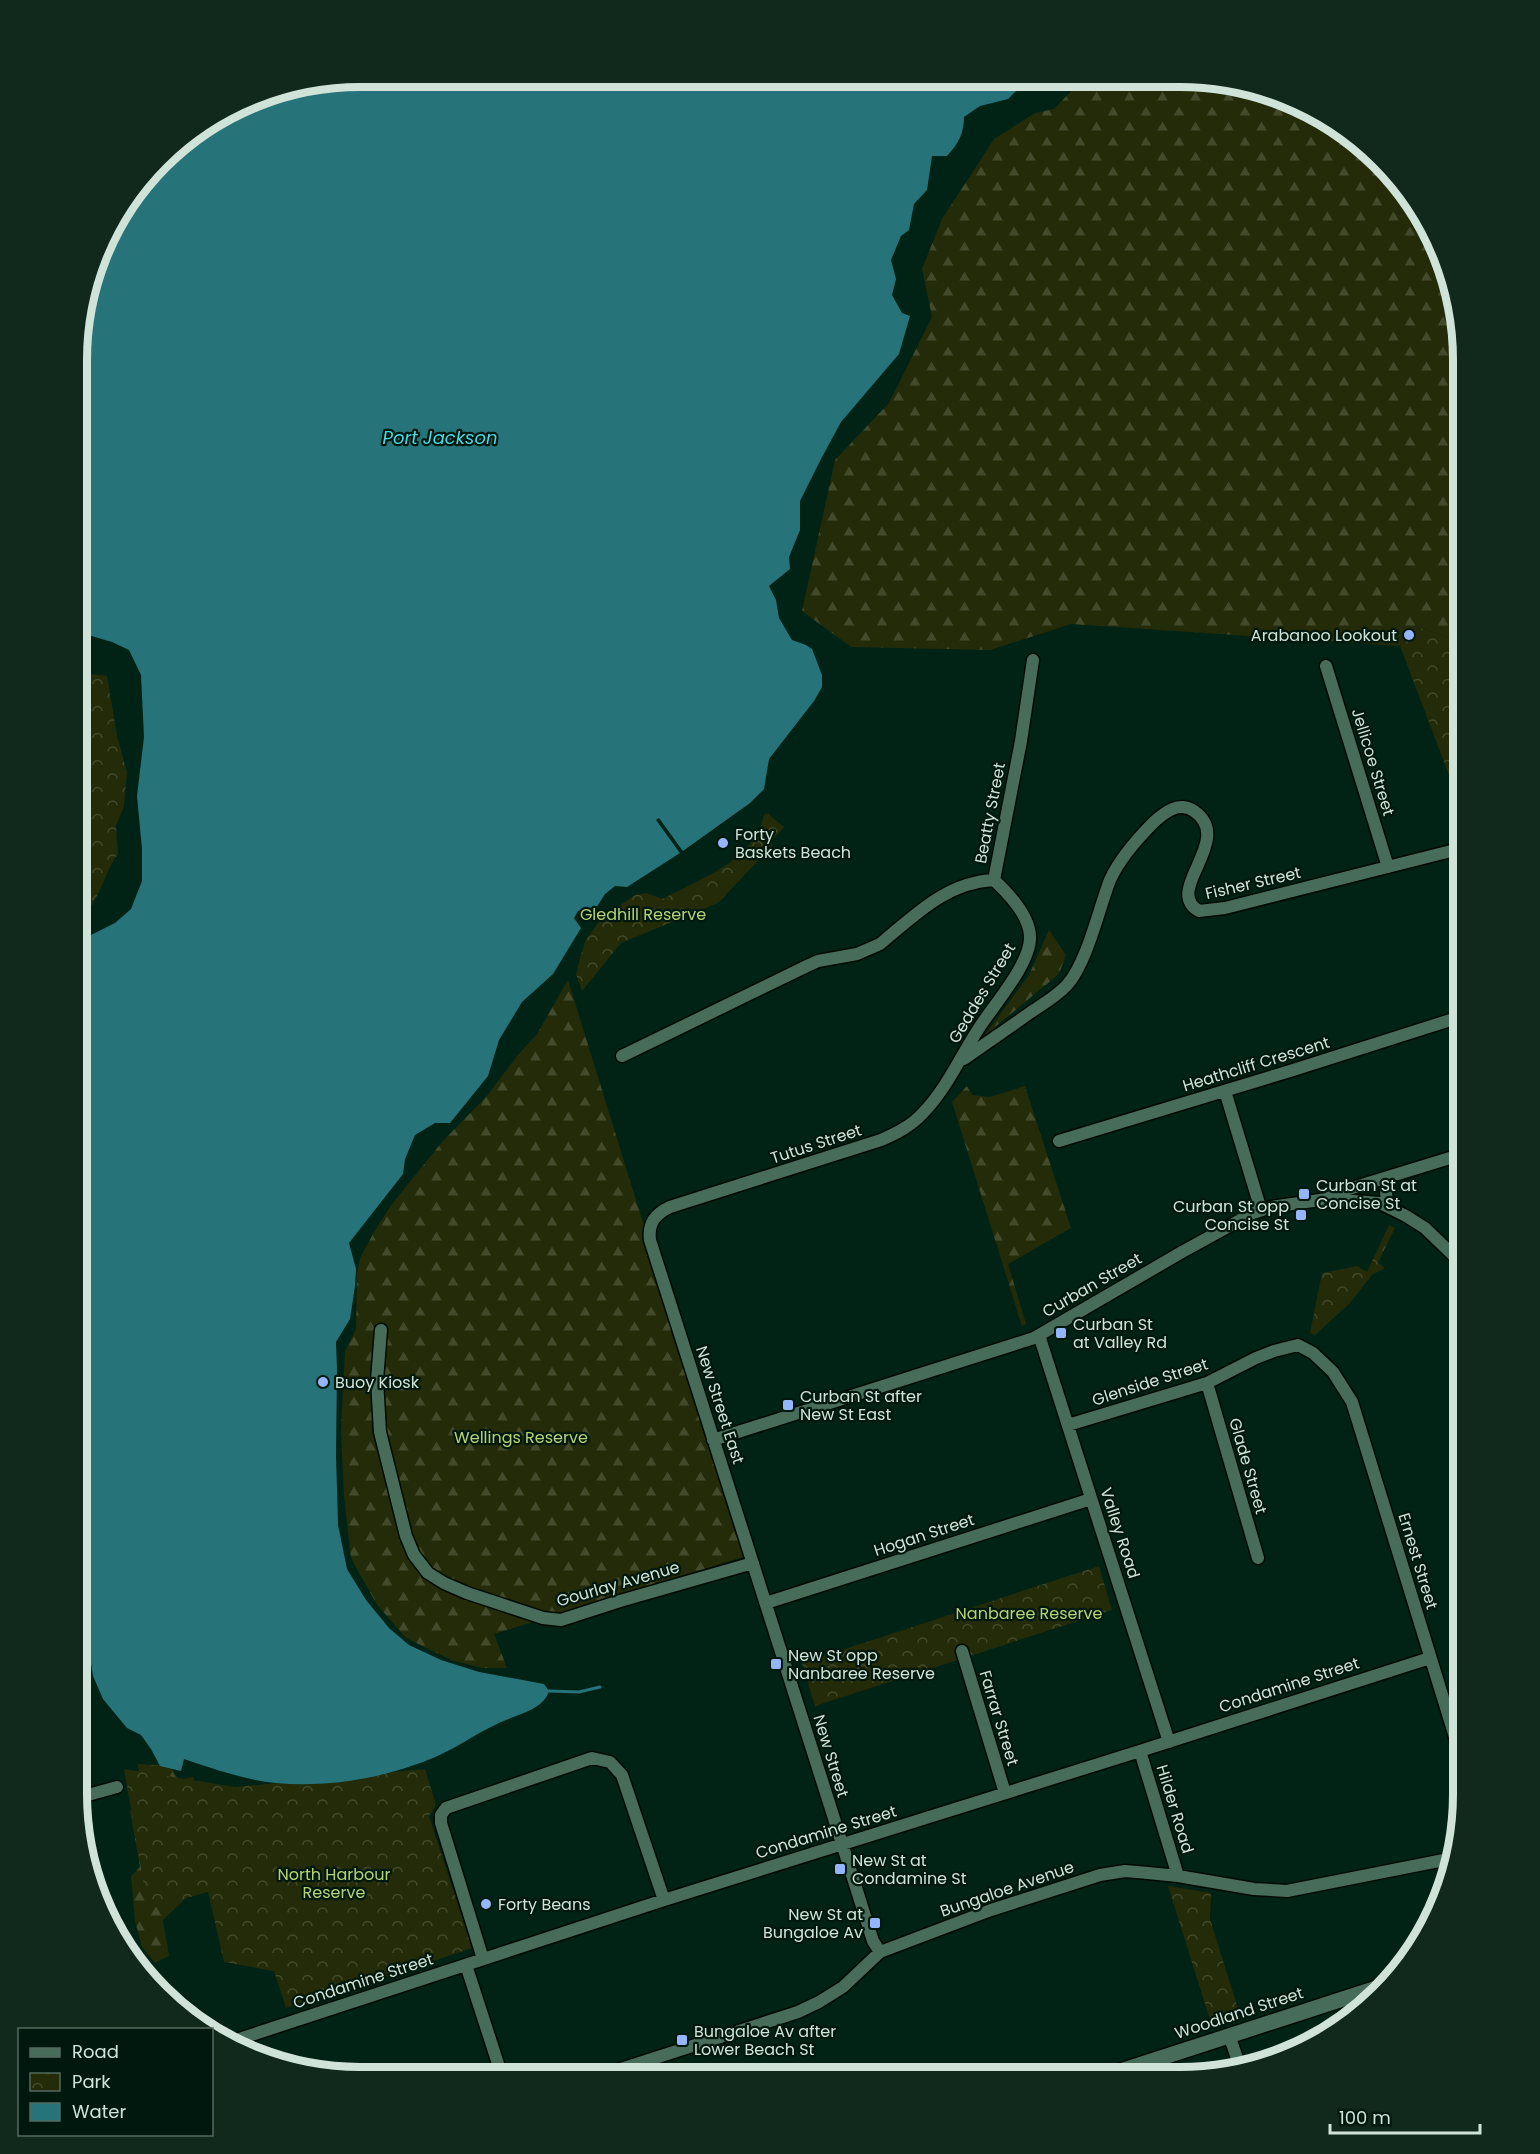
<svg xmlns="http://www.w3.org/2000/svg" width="1540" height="2154" font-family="Poppins,sans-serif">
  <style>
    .forest { fill: url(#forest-firs) }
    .park { fill: url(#park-crowns) }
    .water { fill: #27737a }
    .pier { fill: #002315 }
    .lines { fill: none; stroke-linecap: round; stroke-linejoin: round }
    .stream { stroke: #27737a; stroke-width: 3 }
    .minor-casing { stroke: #000b03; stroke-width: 15 }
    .tertiary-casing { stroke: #000b03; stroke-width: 18 }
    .minor { stroke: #486c5a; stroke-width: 12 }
    .tertiary { stroke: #486c5a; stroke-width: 15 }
    .poi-dot { fill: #95b6fd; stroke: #00180d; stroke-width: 2 }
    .labels { text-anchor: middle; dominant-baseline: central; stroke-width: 4.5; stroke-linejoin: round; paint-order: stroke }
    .poi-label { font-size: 16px; fill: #d0e3d9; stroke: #00180d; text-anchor: start }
    .street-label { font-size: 16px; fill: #d0e3d9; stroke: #00180d }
    .park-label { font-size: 16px; fill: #b7d276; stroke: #00180d }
    .water-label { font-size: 18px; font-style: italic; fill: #47d9e6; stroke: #00180d }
    .rim { fill: none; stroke: #d0e3d9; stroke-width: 8 }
  </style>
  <defs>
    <pattern id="forest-firs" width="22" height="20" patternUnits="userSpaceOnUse" patternTransform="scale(1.5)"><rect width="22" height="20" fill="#232b08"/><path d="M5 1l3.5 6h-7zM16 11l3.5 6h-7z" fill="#424a2b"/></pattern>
    <pattern id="park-crowns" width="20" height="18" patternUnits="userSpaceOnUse" patternTransform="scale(1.5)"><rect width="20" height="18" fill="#232b08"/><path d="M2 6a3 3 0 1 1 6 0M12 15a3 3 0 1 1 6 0" fill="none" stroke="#424a2b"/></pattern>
  </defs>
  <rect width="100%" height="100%" fill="#002315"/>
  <path class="forest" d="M1079 79H1217L1288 98 1352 135 1434 235 1463 360V641L1419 628 1400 646 1071 624 990 650 851 647 802 611 835 460 889 403 932 317 922 269 942 219 994 139 1035 113 1054 109 1076 86Z
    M1049 930 1066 955 1059 974 984 1036 1029 975Z
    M568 980 746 1556 494 1634 507 1668H481L451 1660 406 1638 378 1606 359 1573 351 1558 344 1496 341 1430 345 1351 356 1329 357 1274 360 1258 374 1232 392 1204 442 1142 486 1097 517 1056 537 1034Z
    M967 1086 972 1095 989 1097 1025 1086 1071 1228 1008 1264 1026 1324 1022 1326 952 1102Z
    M138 1764 171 1766 178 1780 193 1777 197 1792 206 1879 163 1920 169 1956 155 1963 142 1947 135 1921 131 1876 140 1867 130 1811 142 1805Z"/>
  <path class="park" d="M1419 628 1463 641V812L1400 646Z
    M78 672 107 676 117 736 127 772 124 806 116 826 118 854C103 874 100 904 78 920V864L89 854C93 807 88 761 82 714L78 712Z
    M767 813 784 827 772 841V846L718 903 621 943 582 991 576 974 580 958 586 939 603 917 635 895 646 893 663 899C701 878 754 861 764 815Z
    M1389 1225 1395 1228 1378 1263 1385 1268 1372 1275 1349 1304 1315 1335 1310 1333 1322 1273 1357 1266 1367 1272Z
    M1099 1566 1112 1610 815 1706 802 1663Z
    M124 1769 235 1787 425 1769 436 1805 429 1816 472 1948 360 1986 286 2008 274 1971 224 1962 208 1892 148 1909Z
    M1168 1886 1211 1893 1210 1919 1240 2015 1211 2023Z"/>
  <path class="water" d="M360 77 1029 78 1008 99 980 106 964 117C964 134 958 144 947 156H932L927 190 914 204 909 230 901 236 891 260 896 279 892 295 902 313 910 316 899 354 841 422 821 459 800 501V530L789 557 790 569 769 586 776 600 779 618 792 640 806 645 812 649 822 675V687L814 701 769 759 764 789 750 803 680 853 627 887 615 886 605 894 596 908 578 911 574 918 581 928 553 974 522 1002 499 1040 488 1076 450 1123H435L415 1135 405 1159 403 1174 349 1243 356 1269 355 1286 350 1319 336 1342 337 1370 336 1455 338 1525 347 1569 366 1600 389 1628 409 1645 441 1660 479 1672 544 1684 549 1691C543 1711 514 1715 497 1724 475 1734 455 1749 433 1758 384 1778 329 1788 276 1783 245 1780 214 1769 184 1759L181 1771 160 1766 151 1749 141 1735 127 1728 103 1699 93 1676 87 1638 77 1612 78 946 87 937 115 923 131 909 142 881V849L137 796 144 737 141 675 129 650 112 642 78 632 79 323 114 219 173 147 269 92Z"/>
  <path class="pier" d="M659 818 685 854 682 856 656 820Z"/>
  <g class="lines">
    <path class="stream" d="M549 1691 579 1692 600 1687"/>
    <defs>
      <path id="minor" d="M1326 666 1388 867
        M622 1056 807 966 818 961 857 954 880 944C915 915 947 882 994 880L1021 741 1033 660
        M964 1059C986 1043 1009 1028 1031 1012 1043 1004 1057 996 1067 985 1087 963 1099 908 1110 880 1120 858 1137 839 1154 822 1165 812 1179 801 1194 811 1236 840 1162 890 1199 911L1225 908 1463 848
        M1225 1091 1261 1210
        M1059 1141 1290 1071 1463 1016
        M1327 1199 1339 1192 1463 1154
        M1387 1206 1386 1190 1390 1177
        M381 1330 377 1380 380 1432 406 1536 414 1555 428 1573 444 1583 467 1593 543 1618 561 1620 620 1601 753 1563
        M1039 1335 1169 1742
        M1207 1383 1258 1558
        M1068 1425 1207 1383 1256 1358 1274 1351 1298 1345 1313 1353 1333 1372 1352 1402 1463 1763
        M713 1440 1034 1338 1182 1252 1253 1213 1271 1207 1327 1199 1380 1203 1406 1216 1425 1228 1455 1257 1463 1270
        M766 1603 1091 1499
        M962 1651 1005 1793
        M1140 1751 1178 1876
        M77 1798 117 1787
        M131 1950 135 1963
        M880 1952 873 1941 650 1240C648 1223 655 1214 670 1207L881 1140C897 1133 911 1126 923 1113 947 1088 960 1057 979 1028 993 1006 1031 963 1030 937 1030 916 1009 894 994 880
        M483 1959 441 1823V1815L446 1808 592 1758 610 1762 622 1775 664 1900
        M466 1965 502 2076
        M1229 2035 1239 2064
        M233 2041 664 1900 1140 1751 1430 1658
        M599 2076 798 2012 819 2002 843 1987 880 1952 991 1910 1100 1875 1125 1871 1148 1873 1178 1876 1254 1889 1287 1891 1454 1858"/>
      <path id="tertiary" d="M1102 2077 1386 1985"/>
    </defs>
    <use href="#minor" class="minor-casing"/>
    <use href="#tertiary" class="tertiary-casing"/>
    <use href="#minor" class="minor"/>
    <use href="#tertiary" class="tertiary"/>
  </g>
  <g class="poi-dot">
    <circle cx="1409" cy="635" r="6"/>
    <circle cx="723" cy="843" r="6"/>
    <rect x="1298" y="1188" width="12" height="12" rx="3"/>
    <rect x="1295" y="1209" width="12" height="12" rx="3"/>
    <rect x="1055" y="1327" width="12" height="12" rx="3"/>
    <circle cx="323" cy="1382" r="6"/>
    <rect x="782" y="1399" width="12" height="12" rx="3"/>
    <rect x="770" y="1658" width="12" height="12" rx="3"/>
    <rect x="834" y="1863" width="12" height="12" rx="3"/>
    <circle cx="486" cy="1904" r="6"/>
    <rect x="869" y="1917" width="12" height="12" rx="3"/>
    <rect x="676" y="2034" width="12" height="12" rx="3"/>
  </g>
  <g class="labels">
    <g class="poi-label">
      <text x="1397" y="635" text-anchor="end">Arabanoo Lookout</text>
      <text x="735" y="834">Forty<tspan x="735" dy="18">Baskets Beach</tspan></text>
      <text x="1316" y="1185">Curban St at<tspan x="1316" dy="18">Concise St</tspan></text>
      <text x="1289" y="1206" text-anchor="end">Curban St opp<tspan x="1289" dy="18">Concise St</tspan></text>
      <text x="1073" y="1324">Curban St<tspan x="1073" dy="18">at Valley Rd</tspan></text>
      <text x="335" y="1382">Buoy Kiosk</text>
      <text x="800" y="1396">Curban St after<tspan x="800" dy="18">New St East</tspan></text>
      <text x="788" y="1655">New St opp<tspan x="788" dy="18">Nanbaree Reserve</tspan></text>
      <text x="852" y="1860">New St at<tspan x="852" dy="18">Condamine St</tspan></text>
      <text x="498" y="1904">Forty Beans</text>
      <text x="863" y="1914" text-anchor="end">New St at<tspan x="863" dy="18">Bungaloe Av</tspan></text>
      <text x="694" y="2031">Bungaloe Av after<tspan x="694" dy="18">Lower Beach St</tspan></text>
    </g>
    <g class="street-label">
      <text transform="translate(1373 762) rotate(73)">Jellicoe Street</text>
      <text transform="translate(990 813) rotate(-79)">Beatty Street</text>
      <text transform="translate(1253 883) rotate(-13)">Fisher Street</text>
      <text transform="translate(982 993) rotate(-59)">Geddes Street</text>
      <text transform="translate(1256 1064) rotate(-17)">Heathcliff Crescent</text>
      <text transform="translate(816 1144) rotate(-18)">Tutus Street</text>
      <text transform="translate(1092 1285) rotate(-30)">Curban Street</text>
      <text transform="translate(1150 1382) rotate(-18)">Glenside Street</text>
      <text transform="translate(720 1405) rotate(72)">New Street East</text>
      <text transform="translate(1248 1466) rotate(74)">Glade Street</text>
      <text transform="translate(1120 1533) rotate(72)">Valley Road</text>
      <text transform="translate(924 1535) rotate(-18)">Hogan Street</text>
      <text transform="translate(1418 1561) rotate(73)">Ernest Street</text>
      <text transform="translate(618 1584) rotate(-16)">Gourlay Avenue</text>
      <text transform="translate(1289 1685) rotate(-18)">Condamine Street</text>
      <text transform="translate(999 1718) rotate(73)">Farrar Street</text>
      <text transform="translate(831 1756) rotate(73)">New Street</text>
      <text transform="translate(1175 1809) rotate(73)">Hilder Road</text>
      <text transform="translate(826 1832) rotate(-17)">Condamine Street</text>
      <text transform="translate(1007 1889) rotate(-19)">Bungaloe Avenue</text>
      <text transform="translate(363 1981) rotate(-18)">Condamine Street</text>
      <text transform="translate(1239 2013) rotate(-18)">Woodland Street</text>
    </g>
    <g class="park-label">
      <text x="643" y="914">Gledhill Reserve</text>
      <text x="521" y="1437">Wellings Reserve</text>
      <text x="1029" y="1613">Nanbaree Reserve</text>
      <text x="334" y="1874">North Harbour<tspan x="334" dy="18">Reserve</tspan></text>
    </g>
    <g class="water-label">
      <text x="440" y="437">Port Jackson</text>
    </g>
  </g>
  <path d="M0 0H1540V2154H0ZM360 87H1180A273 273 0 0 1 1453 360V1794A273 273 0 0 1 1180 2067H360A273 273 0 0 1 87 1794V360A273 273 0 0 1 360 87Z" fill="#11281d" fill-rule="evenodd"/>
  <path class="rim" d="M360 87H1180A273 273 0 0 1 1453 360V1794A273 273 0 0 1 1180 2067H360A273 273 0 0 1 87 1794V360A273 273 0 0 1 360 87Z"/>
  <rect x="18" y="2028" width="195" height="108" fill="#00180d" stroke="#53695f" stroke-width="1.5"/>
  <rect x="30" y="2048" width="30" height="9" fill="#486c5a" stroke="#53695f" stroke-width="1.5"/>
  <text x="72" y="2058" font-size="18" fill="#d0e3d9">Road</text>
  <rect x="30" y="2073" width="30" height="18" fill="url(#park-crowns)" stroke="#53695f" stroke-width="1.5"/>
  <text x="72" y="2088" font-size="18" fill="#d0e3d9">Park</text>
  <rect x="30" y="2103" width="30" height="18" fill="#27737a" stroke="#53695f" stroke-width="1.5"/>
  <text x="72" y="2118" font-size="18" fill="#d0e3d9">Water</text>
  <path d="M1330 2124v9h150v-9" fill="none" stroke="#d0e3d9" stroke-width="3"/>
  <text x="1339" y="2124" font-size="18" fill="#d0e3d9" stroke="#00180d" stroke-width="4.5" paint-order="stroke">100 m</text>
</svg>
